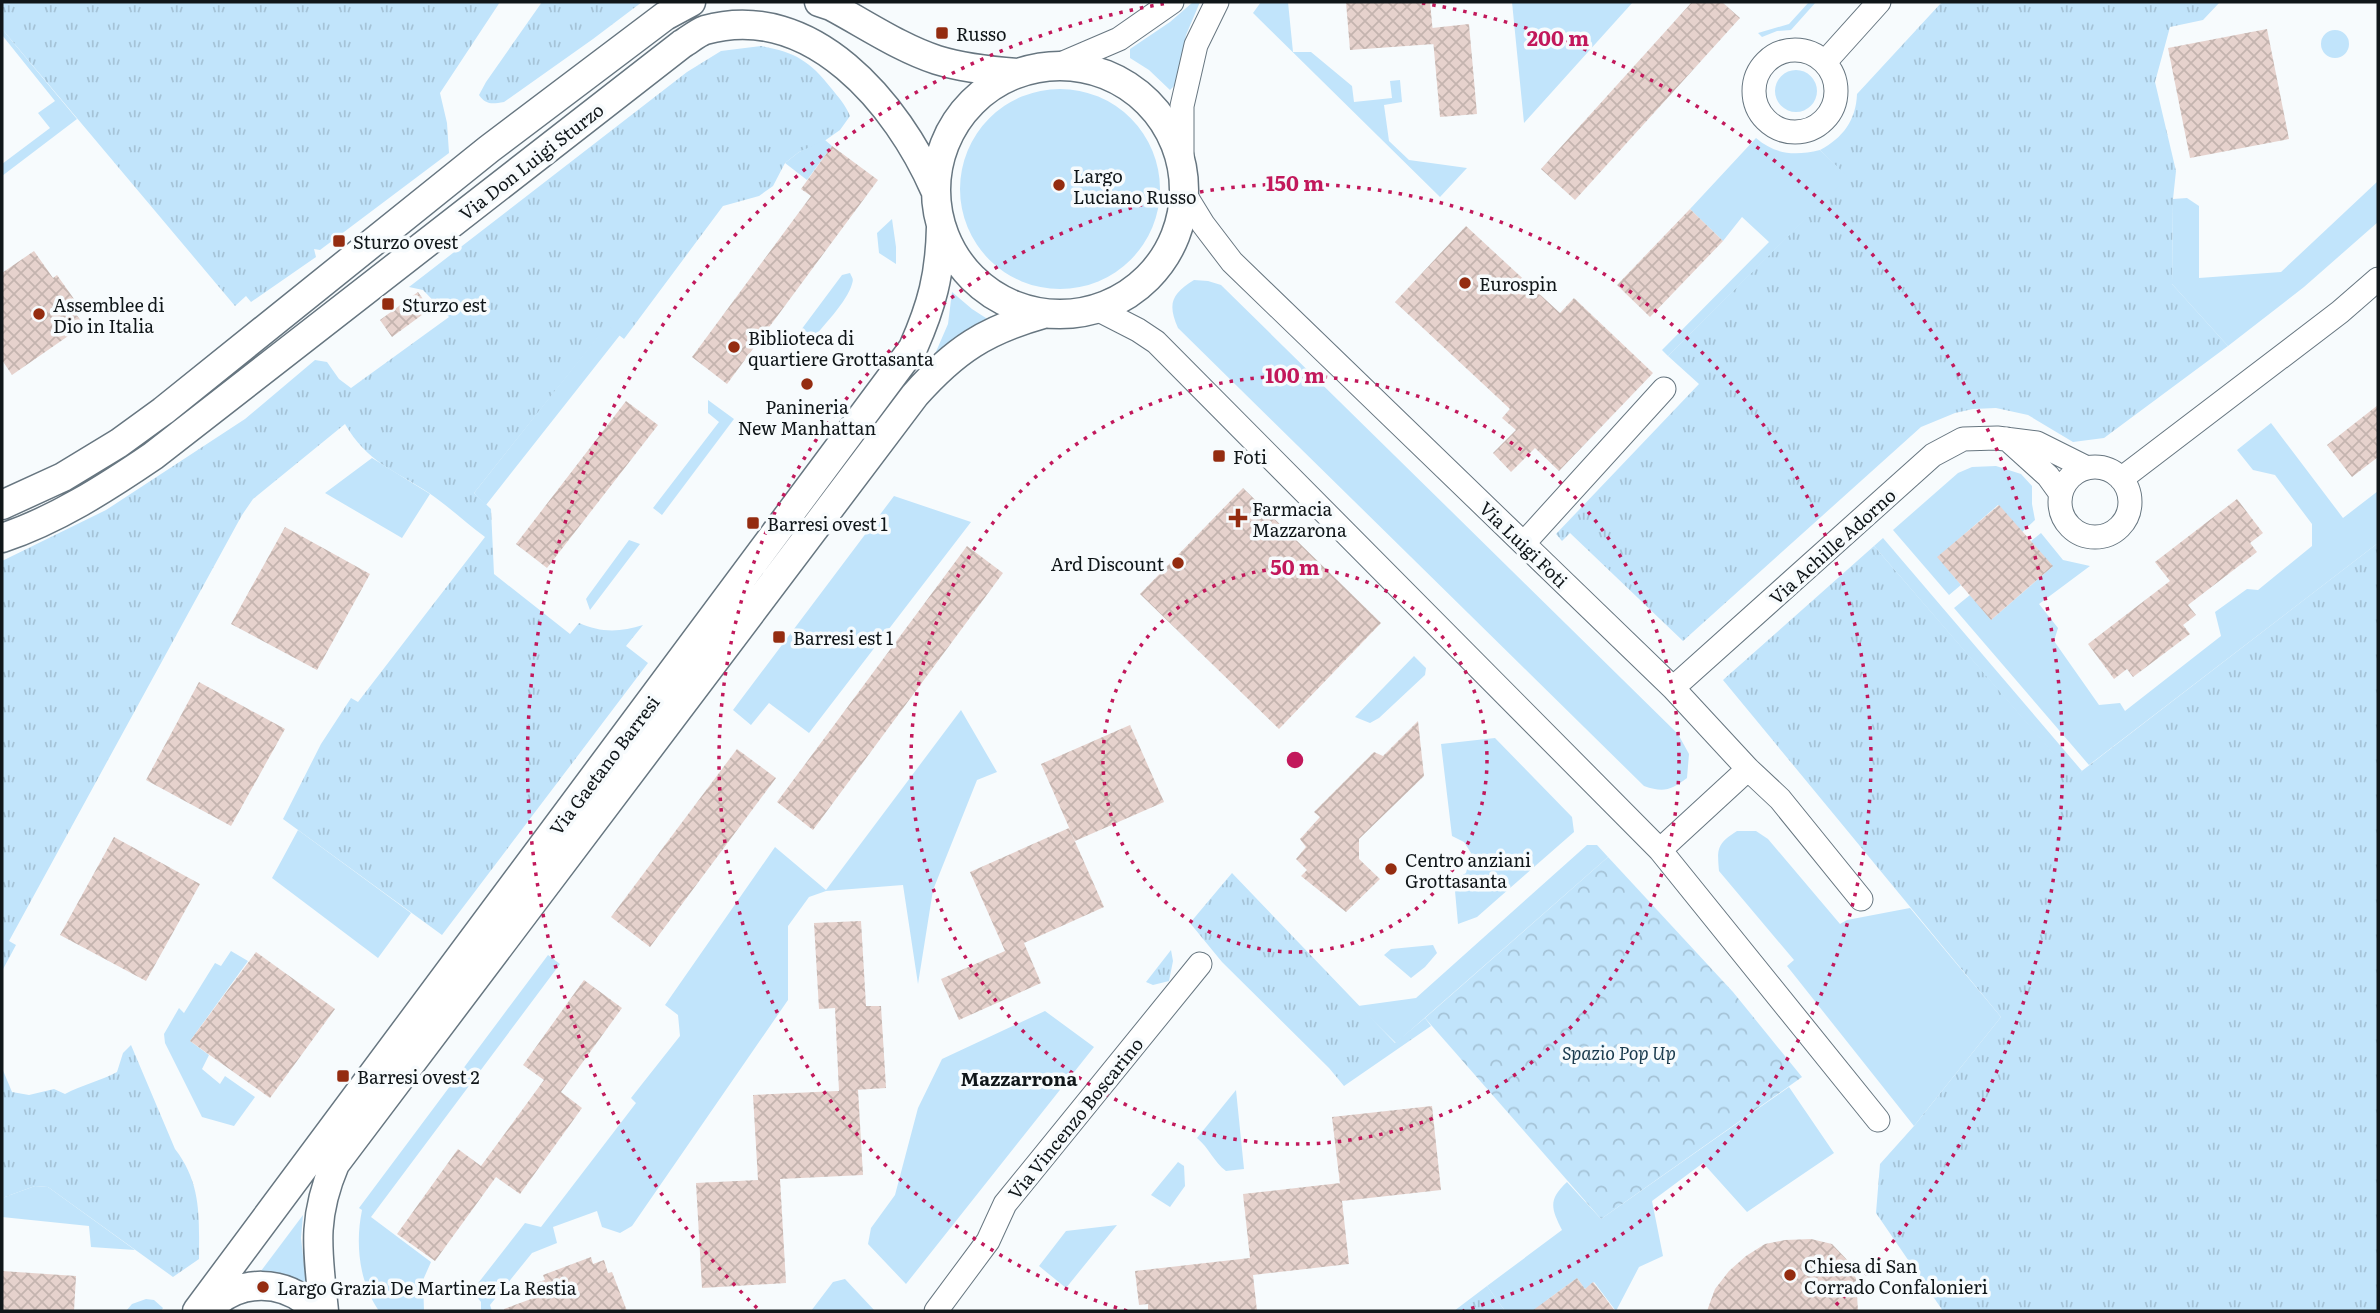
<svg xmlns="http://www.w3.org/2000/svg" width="2380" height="1313" font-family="Literata,serif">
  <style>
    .grass { fill: url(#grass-tufts) }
    .park { fill: url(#park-crowns) }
    .garden { fill: #c1e4fb }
    .building { fill: url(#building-cross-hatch) }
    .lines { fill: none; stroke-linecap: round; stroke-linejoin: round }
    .minor-casing { stroke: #677680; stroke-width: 25 }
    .tertiary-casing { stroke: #677680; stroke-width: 31 }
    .minor { stroke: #fff; stroke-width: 23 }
    .tertiary { stroke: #fff; stroke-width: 28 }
    .ring { fill: none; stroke: #c2185b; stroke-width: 3.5; stroke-dasharray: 3.5 7 }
    .poi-dot { fill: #942c10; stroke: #f7fbfd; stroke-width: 2.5 }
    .labels { text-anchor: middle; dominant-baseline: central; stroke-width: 7; stroke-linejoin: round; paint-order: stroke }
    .poi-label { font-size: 18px; fill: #101619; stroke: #f7fbfd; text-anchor: start }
    .street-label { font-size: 18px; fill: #101619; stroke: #f7fbfd }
    .park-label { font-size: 18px; font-style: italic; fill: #193a4d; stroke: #f7fbfd }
    .neighbourhood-label { font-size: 19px; font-weight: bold; fill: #101619; stroke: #f7fbfd }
    .centre { fill: #c2185b; stroke: #f7fbfd; stroke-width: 3.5 }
    .ring-label { font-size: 21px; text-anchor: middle; font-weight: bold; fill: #c2185b; stroke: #f7fbfd; stroke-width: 7; stroke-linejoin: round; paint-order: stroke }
  </style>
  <defs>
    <pattern id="grass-tufts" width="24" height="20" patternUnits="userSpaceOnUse" patternTransform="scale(1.75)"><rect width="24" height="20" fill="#c1e4fb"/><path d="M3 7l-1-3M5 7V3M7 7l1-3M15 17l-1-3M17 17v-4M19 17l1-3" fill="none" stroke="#a5c3d7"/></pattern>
    <pattern id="park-crowns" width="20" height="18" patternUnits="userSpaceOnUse" patternTransform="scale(1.75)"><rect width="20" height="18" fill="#c1e4fb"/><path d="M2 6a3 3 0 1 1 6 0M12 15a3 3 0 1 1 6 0" fill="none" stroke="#a5c3d7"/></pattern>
    <pattern id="building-cross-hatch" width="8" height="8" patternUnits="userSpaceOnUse" patternTransform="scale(1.75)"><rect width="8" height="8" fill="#e6d2cd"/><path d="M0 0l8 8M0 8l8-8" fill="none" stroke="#c4b4af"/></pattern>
  </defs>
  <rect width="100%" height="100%" fill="#f7fbfd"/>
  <path class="grass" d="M2 2H500L440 93 447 123 449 153 320 250 314 249 316 257 251 302 246 296 235 306 2 29Z
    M542 2H642L593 39 504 102C492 104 486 105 479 95L486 82Z
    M1942 2H2220L2203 20 2170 27 2155 82 2176 171 2173 199 2172 284 2228 346 2104 438 2073 442 2028 415 1996 408 1973 409 1955 413 1921 427 1683 641 1570 533 1562 541 1556 534 1699 384 1668 356 1847 177 1820 150C1843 138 1856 120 1857 94Z
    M761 46C795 52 810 61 831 88 839 98 845 104 850 116L840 130 820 144 799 152 785 163 773 186 759 196 723 206 624 339 607 326 474 493 491 509 494 574 570 634 579 623C601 633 621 632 643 625L626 646 648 663 442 935 283 819 321 744 351 698 358 702 485 537C466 523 448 506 429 493 394 470 367 462 345 424L253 499 242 515 9 941 16 945 2 971V561L106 510 245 419 315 360 327 362 339 379 351 388 449 317 423 290 409 287 687 72 721 51Z
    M2378 543V1311H1943L1876 1213 1880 1164 1914 1126 2001 1017 1723 680 1874 546 2074 777Z
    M1232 873 1395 1043 1425 1018 1431 1026 1344 1086 1329 1068 1222 962 1190 923Z
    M1171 950 1173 961 1169 981 1153 985 1146 982Z
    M131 1045 175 1149C202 1184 199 1218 199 1259L173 1277 48 1187 35 1186 2 1198V1068L12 1092 29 1095 54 1089 65 1094C82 1085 100 1081 117 1072L123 1053Z
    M1487 1286 1505 1311H1454Z"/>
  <path class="park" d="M1608 857 1733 992 1802 1077 1601 1219 1425 1018Z"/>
  <path class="garden" d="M1193 2H1200L1186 35 1177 83 1170 90 1149 70 1130 58V49L1170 22Z
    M1261 2H1288L1293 52H1311L1352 86 1354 102 1392 98 1390 81 1400 80 1402 102 1384 105 1389 141 1409 160 1467 168 1440 197 1253 13Z
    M1512 2H1633L1524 123Z
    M1809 2H1816L1791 30 1777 31 1762 37 1758 33 1789 24Z
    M2 29 77 119 2 176V164L50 128 38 113 55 101 2 35Z
    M2321 44a14 14 0 1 1 28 0a14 14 0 1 1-28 0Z
    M1775 91a21 21 0 1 1 42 0a21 21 0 1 1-42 0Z
    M960 189a100 100 0 1 1 200 0a100 100 0 1 1-200 0Z
    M1756 138C1776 155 1795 156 1820 150L1848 177 1668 356 1662 350 1769 242 1742 217 1723 241 1690 209Z
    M825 140 832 146 807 180 785 163 799 152Z
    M2378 181V222L2304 287 2228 346 2172 284 2173 199 2187 198 2199 206V278L2281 272Z
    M892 219 896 247V264L879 253 877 233Z
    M850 273C852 278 854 278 852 284 847 302 822 327 810 342L804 343 799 340 798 334 842 275Z
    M1194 280 1208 281 1221 285 1678 734 1689 754 1687 778C1671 790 1664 793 1644 786L1178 328C1167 303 1172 294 1194 280Z
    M952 292 972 309 989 320 935 354 948 324Z
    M607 325 620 335 486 505 474 493Z
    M708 400 734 419 662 515 653 508 719 422 708 413Z
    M2271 423 2343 518 2378 491V543L2089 765 1954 608 1970 595 1991 620 2052 567 2031 541 2041 533 2063 560 2090 566 2039 604 2058 628 2054 641 2099 705 2120 703 2125 711 2221 636 2215 612 2247 589 2258 590 2312 546V524L2275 475 2253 470 2237 450Z
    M372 458 430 494 402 538 325 493Z
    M1996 466 2021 474 2032 486V504L2035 520 2022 532 1998 505 1938 557 1961 585 1949 595 1893 530 1958 473 1972 467Z
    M894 496 971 522 809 733 769 703 751 725 733 710Z
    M1883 538 2082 771 2074 778 1874 546Z
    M629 540 640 544 590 610 586 599 588 596Z
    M1414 656 1426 668 1425 675 1379 718 1370 723 1355 717Z
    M961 710 997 772 977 780 933 890 918 984 903 885 826 891 809 897 788 926V1000L632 1226 620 1233 602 1227 597 1211 553 1227 557 1243 532 1253 490 1305 492 1311H481V1302L472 1291 525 1223 541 1227 636 1103 631 1098 680 1036 678 1015 665 1005 775 847 826 890Z
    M1495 738 1572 817 1574 832 1477 917 1458 924 1454 880 1466 873 1471 853 1464 842 1452 836 1441 744Z
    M298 830 411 913 378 958 272 878Z
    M1737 831H1756L1768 839 1840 924 1847 920 1910 908 2001 1017 1914 1126 1787 966 1794 960 1719 871C1717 848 1717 844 1737 831Z
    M1587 845H1597L1608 857 1396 1043 1358 1006 1416 998Z
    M1433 945 1437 953 1425 967 1411 978 1384 955 1391 949Z
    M231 951 248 961 190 1041 209 1055 202 1069 220 1084 225 1076 255 1097 234 1126 202 1117 165 1043 164 1034 179 1008 184 1013 215 963 221 966Z
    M548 955 560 964 371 1217 431 1262 423 1280 424 1311H379C359 1282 355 1244 362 1210L359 1208Z
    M1045 1011 1094 1047 906 1284 868 1244 871 1228 895 1195 918 1108 942 1059Z
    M1789 1087 1834 1153 1747 1212 1703 1163 1652 1201 1663 1256 1639 1267 1616 1311 1594 1282 1585 1289 1577 1278 1547 1300 1552 1307 1546 1311H1505L1487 1286 1562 1230C1551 1208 1548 1200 1567 1182L1601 1219Z
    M1236 1090 1244 1169 1226 1171C1214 1162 1209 1148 1197 1138Z
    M1178 1162 1184 1166 1185 1186 1170 1207 1151 1195Z
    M35 1186 48 1187 135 1250 91 1247 89 1226 2 1217V1198Z
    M303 1215 301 1238 306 1283 281 1273 261 1271Z
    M1117 1225 1066 1288 1039 1266 1066 1231Z
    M845 1279 875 1311H811L833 1282Z
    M146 1299 154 1300 163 1308 161 1311H126L132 1304Z"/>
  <path class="building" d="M1346 2H1430L1434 44 1350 50Z
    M1692 2H1722L1740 18 1575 200 1541 169Z
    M1469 24 1477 114 1440 117 1432 28Z
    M2267 29 2289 139 2190 158 2168 48Z
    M832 146 878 180 727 384 692 357 811 196 801 189Z
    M1690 209 1723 241 1650 317 1617 285Z
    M1466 226 1560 313 1574 298 1653 373 1559 471 1535 448 1511 472 1493 453 1516 430 1502 418 1510 409 1395 302Z
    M34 251 53 278 57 275 74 299 68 303 84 325 12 375 2 360V273Z
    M418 292 430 309 392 337 380 320Z
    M626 401 658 425 547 568 516 544Z
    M2378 405V457L2352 477 2327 445Z
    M1243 488 1381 623 1279 729 1140 594Z
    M2237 499 2263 533 2250 543 2257 552 2188 605 2196 615 2183 625 2190 634 2133 677 2127 669 2114 679 2088 644 2170 581 2155 562Z
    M1999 505 2053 566 1991 620 1937 557Z
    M285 527 370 574 317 670 231 624Z
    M967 546 1003 573 813 830 777 802Z
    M199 682 285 729 231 826 146 780Z
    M1418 721 1424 776 1359 839V859L1380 879 1346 912 1301 876 1307 870 1296 859 1306 847 1300 839 1320 817 1314 812 1374 752 1383 756Z
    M1130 725 1164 802 1075 841 1041 764Z
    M737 749 776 778 650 947 611 917Z
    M1069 828 1104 907 1024 943 1041 983 959 1020 941 979 1005 951 970 872Z
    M114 837 200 884 146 981 60 935Z
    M861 921 866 1006H881L886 1088 839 1091 835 1008 819 1009 814 923Z
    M256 952 335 1009 270 1098 190 1041Z
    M584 980 622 1008 561 1092 582 1108 520 1194 496 1177 435 1261 397 1234 458 1149 481 1166 544 1080 523 1065Z
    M858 1090 863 1175 780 1179 786 1283 702 1288 696 1183 758 1180 753 1095Z
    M1432 1106 1441 1190 1342 1201 1332 1117Z
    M1340 1183 1349 1264 1253 1275 1257 1311H1148V1304L1139 1305 1135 1271 1250 1258 1243 1194Z
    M1811 1239 1832 1244 1850 1263 1856 1279 1858 1311H1707L1715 1289 1729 1271 1746 1256 1765 1244 1785 1240Z
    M591 1257 593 1264 604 1260 608 1273 612 1272 627 1311H504V1309L539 1296 535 1283 545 1280 543 1275Z
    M2 1271 76 1276 74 1311H2Z
    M1577 1278 1585 1289 1593 1282 1615 1311H1532Z"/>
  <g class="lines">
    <defs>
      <path id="minor" d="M1754 91a41 41 0 1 1 82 0a41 41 0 1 1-82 0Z
        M1825 62 1879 2
        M1056 66 1119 39 1172 2
        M1182 171V106L1196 45 1217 2
        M1184 193 1203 224 1232 262 1673 688 1748 769 1780 799 1861 899
        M1097 309 1138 330 1156 342 1660 850 1878 1120
        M2007 439 2048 476 2061 494
        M2060 502a35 35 0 1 1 70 0a35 35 0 1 1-70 0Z
        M2121 479 2340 312 2378 279
        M1524 543 1664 389
        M1673 688 1933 455 1963 439 1997 438 2037 443 2087 468
        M1660 850 1748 769
        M936 1311 988 1241 1005 1204 1200 964"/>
      <path id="tertiary" d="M819 2 831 6C865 24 900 48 937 60 963 68 991 71 1017 73
        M936 190a124 124 0 1 1 248 0a124 124 0 1 1-248 0Z
        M2 505 63 477 119 443 163 411 489 149 665 16 691 2
        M2 538C56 520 106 488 153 456L682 44C689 40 697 33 705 30 812 0 898 105 935 190
        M197 1311 913 348C932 305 940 275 941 227
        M207 1311C238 1277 285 1278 317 1311
        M324 1311C318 1253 311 1220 335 1164L915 395C955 350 986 330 1043 314"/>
    </defs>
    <use href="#minor" class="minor-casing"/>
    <use href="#tertiary" class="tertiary-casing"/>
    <use href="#minor" class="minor"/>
    <use href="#tertiary" class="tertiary"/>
  </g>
  <g class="ring">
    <circle cx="1295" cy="760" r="192"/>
    <circle cx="1295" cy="760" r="384"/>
    <path d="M1127 1311A576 576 0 1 1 1463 1311"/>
    <path d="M757 1308A768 768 0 0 1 1168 3M1422 3A768 768 0 0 1 1833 1308"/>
  </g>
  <g class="poi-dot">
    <rect x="935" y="26" width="14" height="14" rx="3.5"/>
    <circle cx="1059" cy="185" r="7"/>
    <rect x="332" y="234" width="14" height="14" rx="3.5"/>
    <circle cx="1465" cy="283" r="7"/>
    <rect x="381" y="297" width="14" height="14" rx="3.5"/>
    <circle cx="39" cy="314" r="7"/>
    <circle cx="734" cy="347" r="7"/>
    <circle cx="807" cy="384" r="7"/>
    <rect x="1212" y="449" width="14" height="14" rx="3.5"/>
    <path d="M1234.5 507.5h7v7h7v7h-7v7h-7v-7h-7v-7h7z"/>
    <rect x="746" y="516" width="14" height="14" rx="3.5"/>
    <circle cx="1178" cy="563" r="7"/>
    <rect x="772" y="630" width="14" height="14" rx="3.5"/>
    <circle cx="1391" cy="869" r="7"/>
    <rect x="336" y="1069" width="14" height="14" rx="3.5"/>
    <circle cx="1790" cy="1275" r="7"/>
    <circle cx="263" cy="1287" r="7"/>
  </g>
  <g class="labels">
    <g class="poi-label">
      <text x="956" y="33">Russo</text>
      <text x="1073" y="175">Largo<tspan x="1073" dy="21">Luciano Russo</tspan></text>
      <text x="353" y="241">Sturzo ovest</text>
      <text x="1479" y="283">Eurospin</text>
      <text x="53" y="304">Assemblee di<tspan x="53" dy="21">Dio in Italia</tspan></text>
      <text x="402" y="304">Sturzo est</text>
      <text x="748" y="337">Biblioteca di<tspan x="748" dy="21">quartiere Grottasanta</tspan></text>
      <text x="807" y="406" text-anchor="middle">Panineria<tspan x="807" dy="21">New Manhattan</tspan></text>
      <text x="1233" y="456">Foti</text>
      <text x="1252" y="508">Farmacia<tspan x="1252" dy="21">Mazzarona</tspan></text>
      <text x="767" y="523">Barresi ovest 1</text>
      <text x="1164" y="563" text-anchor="end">Ard Discount</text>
      <text x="793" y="637">Barresi est 1</text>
      <text x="1405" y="859">Centro anziani<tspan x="1405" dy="21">Grottasanta</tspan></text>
      <text x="357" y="1076">Barresi ovest 2</text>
      <text x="1804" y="1265">Chiesa di San<tspan x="1804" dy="21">Corrado Confalonieri</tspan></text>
      <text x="277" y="1287">Largo Grazia De Martinez La Restia</text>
    </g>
    <g class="street-label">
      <text transform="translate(531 161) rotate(-38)">Via Don Luigi Sturzo</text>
      <text transform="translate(1524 544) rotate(44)">Via Luigi Foti</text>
      <text transform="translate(1832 546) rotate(-42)">Via Achille Adorno</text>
      <text transform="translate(604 765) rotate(-53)">Via Gaetano Barresi</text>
      <text transform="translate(1075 1118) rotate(-51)">Via Vincenzo Boscarino</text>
    </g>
    <g class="park-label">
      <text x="1619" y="1052">Spazio Pop Up</text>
    </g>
    <g class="neighbourhood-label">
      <text x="1019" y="1078">Mazzarrona</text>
    </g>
  </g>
  <circle cx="1295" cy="760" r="10" class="centre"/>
  <g class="ring-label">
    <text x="1558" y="46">200 m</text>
    <text x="1295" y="191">150 m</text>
    <text x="1295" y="383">100 m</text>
    <text x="1295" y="575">50 m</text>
  </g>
  <rect width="2380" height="1313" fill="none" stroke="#101619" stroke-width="7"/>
</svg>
